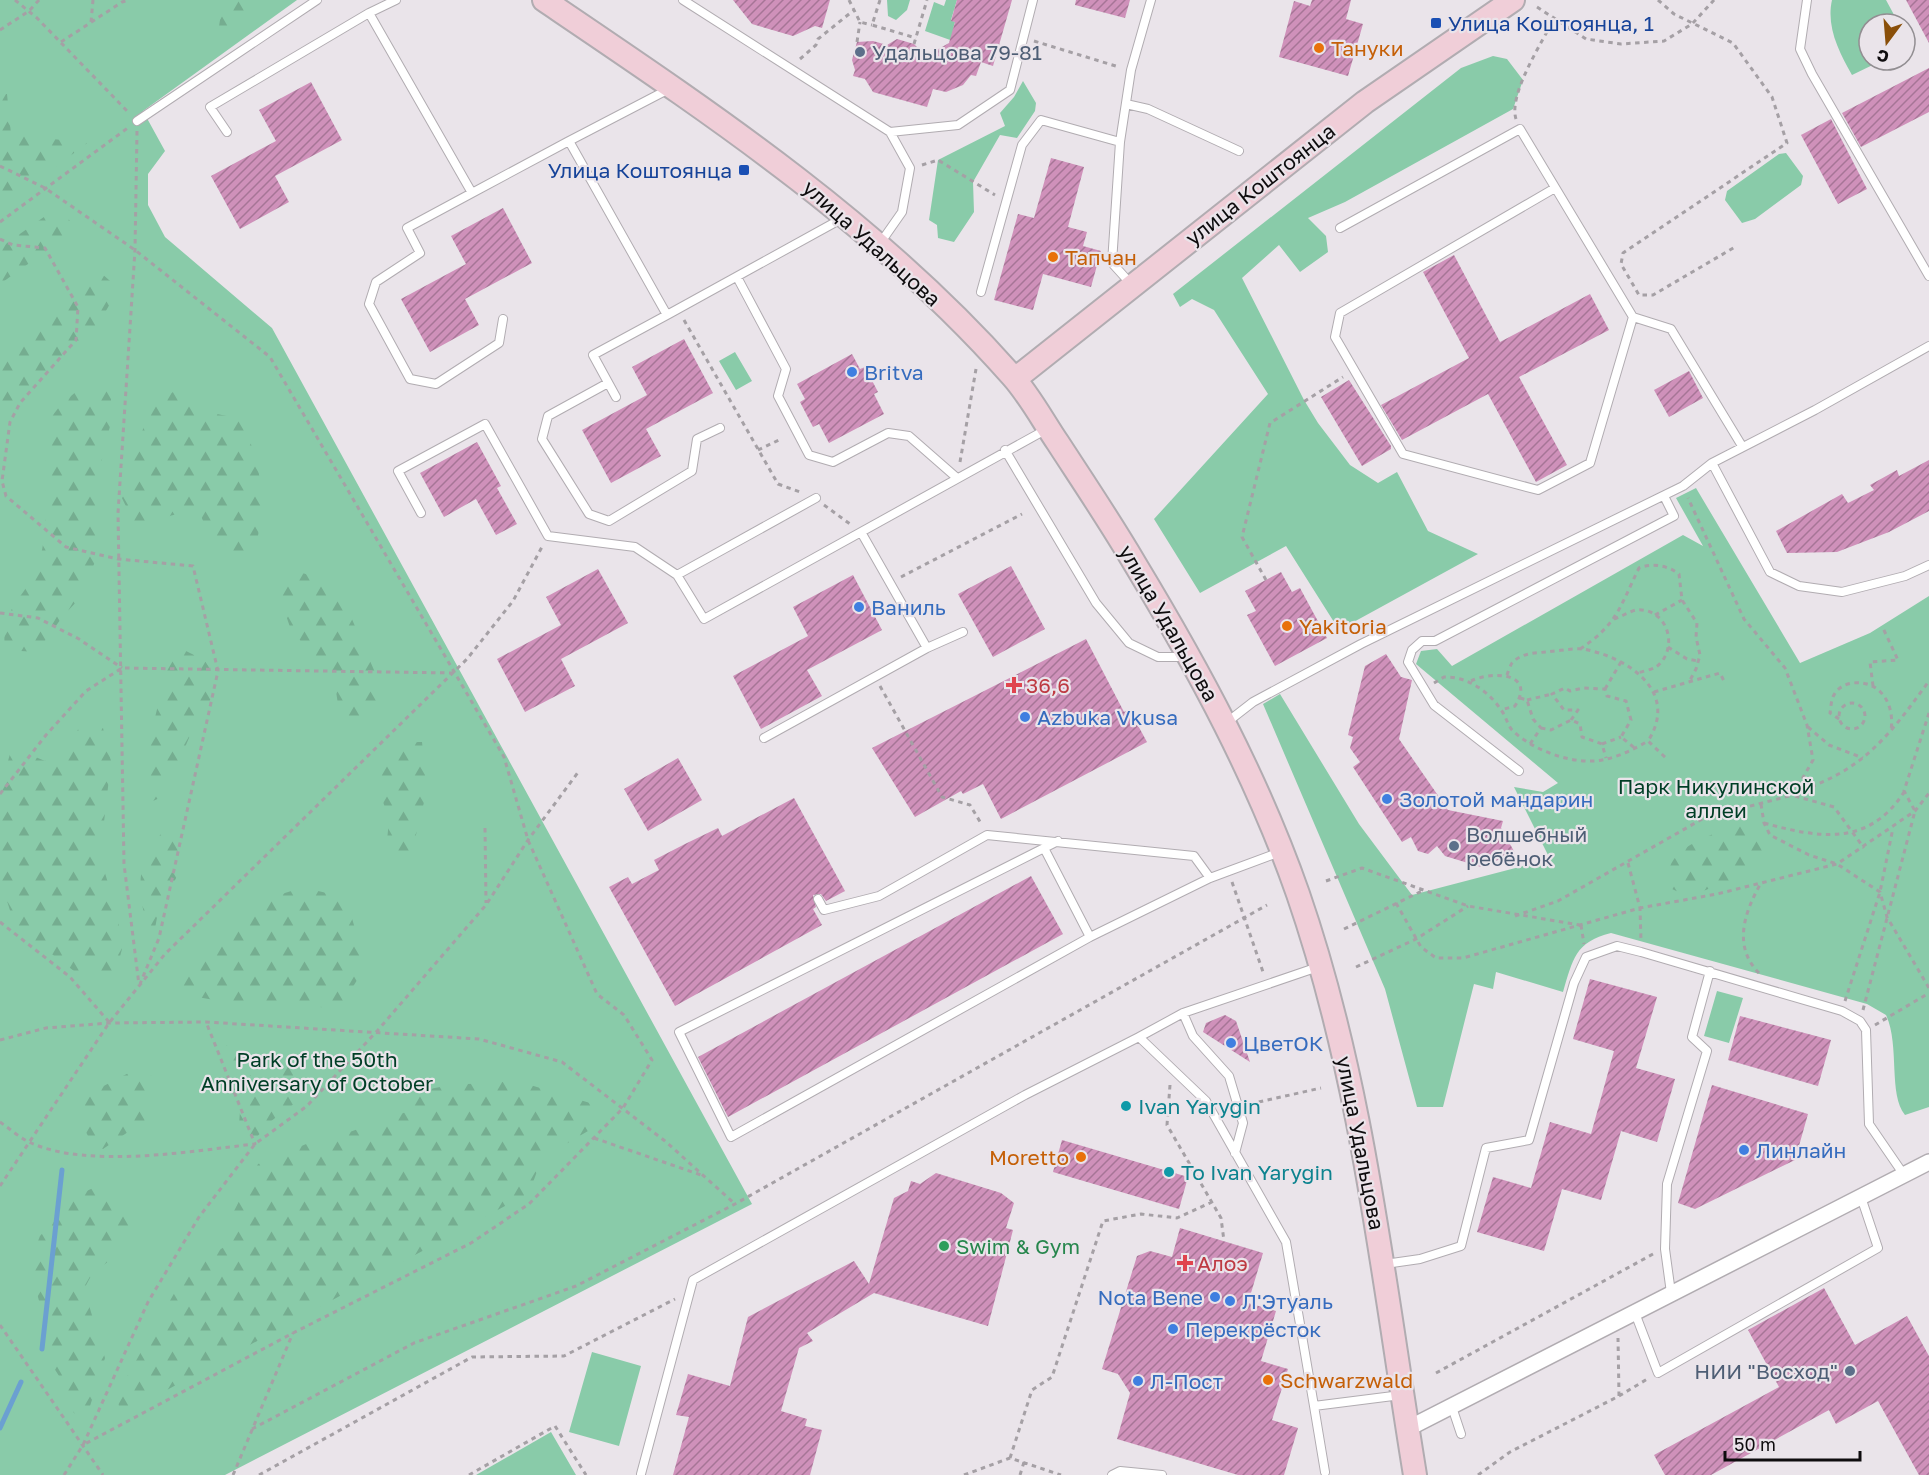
<svg xmlns="http://www.w3.org/2000/svg" width="1929" height="1475" font-family="'Golos Text',sans-serif">
  <style>
    .green { fill: #89cba9 }
    .forest { fill: url(#forest-firs) }
    .lines { fill: none; stroke-linecap: round; stroke-linejoin: round }
    .stream { stroke: #6ba0d1; stroke-width: 5 }
    .building { fill: url(#building-hatch) }
    .lane-casing { stroke: #b1acb1; stroke-width: 10 }
    .street-casing { stroke: #b1acb1; stroke-width: 18 }
    .secondary-casing { stroke: #b1acb1; stroke-width: 26 }
    .path { stroke: #a5a0a5; stroke-width: 3; stroke-dasharray: 4.5 4.5; stroke-linecap: butt }
    .lane { stroke: #fff; stroke-width: 8 }
    .street { stroke: #fff; stroke-width: 15 }
    .secondary { stroke: #f0ced8; stroke-width: 22 }
    .transit-dot { fill: #1a4fb4; stroke: #eae4ea; stroke-width: 2 }
    .food-dot { fill: #e8710a; stroke: #eae4ea; stroke-width: 2 }
    .service-dot { fill: #5c6f8a; stroke: #eae4ea; stroke-width: 2 }
    .shop-dot { fill: #3f7fe0; stroke: #eae4ea; stroke-width: 2 }
    .health-dot { fill: #e0444e; stroke: #eae4ea; stroke-width: 2 }
    .culture-dot { fill: #0f9aa8; stroke: #eae4ea; stroke-width: 2 }
    .leisure-dot { fill: #2e9e5b; stroke: #eae4ea; stroke-width: 2 }
    .labels { text-anchor: middle; dominant-baseline: central; stroke-width: 4.5; stroke-linejoin: round; paint-order: stroke }
    .transit-label { font-size: 21px; fill: #164399; stroke: #eae4ea; text-anchor: start }
    .food-label { font-size: 21px; fill: #c56008; stroke: #eae4ea; text-anchor: start }
    .service-label { font-size: 21px; fill: #4e5e75; stroke: #eae4ea; text-anchor: start }
    .street-label { font-size: 21px; fill: #0e0c0e; stroke: #eae4ea }
    .shop-label { font-size: 21px; fill: #366cbe; stroke: #eae4ea; text-anchor: start }
    .health-label { font-size: 21px; fill: #be3a42; stroke: #eae4ea; text-anchor: start }
    .park-label { font-size: 21px; fill: #003e26; stroke: #eae4ea }
    .culture-label { font-size: 21px; fill: #0d838f; stroke: #eae4ea; text-anchor: start }
    .leisure-label { font-size: 21px; fill: #27864d; stroke: #eae4ea; text-anchor: start }
  </style>
  <defs>
    <pattern id="forest-firs" width="22" height="20" patternUnits="userSpaceOnUse" patternTransform="scale(1.5)"><rect width="22" height="20" fill="#89cba9"/><path d="M5 1l3.5 6h-7zM16 11l3.5 6h-7z" fill="#75ad90"/></pattern>
    <pattern id="building-hatch" width="6" height="6" patternUnits="userSpaceOnUse" patternTransform="scale(1.5)"><rect width="6" height="6" fill="#cf91ba"/><path d="M-1 1l2-2M0 6l6-6M5 7l2-2" fill="none" stroke="#a67596"/></pattern>
  </defs>
  <rect width="100%" height="100%" fill="#eae4ea"/>
  <path class="green" d="M0 0H297L143 111 165 151 148 174V205L165 237 272 328 752 1204 225 1475H0Z
    M887 0H910L907 10 896 20 888 16Z
    M946 0H957L951 20 955 22 953 29 957 30 953 41 925 31 934 2 944 6Z
    M1832 0H1886L1899 24H1869V60H1883L1852 75C1839 52 1826 27 1832 0Z
    M1493 56 1507 59 1523 80 1513 109 1345 202 1308 218 1326 236 1328 252 1300 272 1279 245 1242 278 1304 400 1318 423 1350 465 1378 483 1397 472 1428 531 1478 554 1339 630 1286 546 1200 593 1154 519 1268 394 1214 310 1192 299 1180 307 1173 294 1461 68Z
    M1023 81 1036 103 1035 111 1017 138 1000 135 973 182 974 212 954 242 938 238 937 225 929 220 938 160 1005 126 1000 113 1014 97Z
    M1786 153 1803 176 1801 185 1755 219 1742 223 1725 200 1727 191 1779 154Z
    M735 352 752 381 736 390 719 361Z
    M1696 488 1800 663 1870 633 1929 596V1107L1905 1115C1888 1094 1900 1045 1886 1015L1867 1004 1611 933C1575 942 1573 959 1563 992L1496 972 1493 989 1474 984 1443 1107H1417L1385 989 1263 704 1280 694 1359 824 1412 895 1550 859 1514 787 1543 792 1558 783 1416 664 1421 651 1437 649 1452 666 1683 535 1703 546 1676 498Z
    M1717 991 1743 998 1729 1043 1704 1036Z
    M592 1352 641 1366 619 1446 569 1432Z
    M551 1432 576 1475H476Z"/>
  <path class="forest" d="M223 0H260L252 20 218 33Z
    M0 94H7L11 134 87 143 0 210Z
    M58 207 77 229 0 284V248Z
    M101 273 117 287C98 341 47 380 0 410V361Z
    M81 388 111 389V423L103 451 99 483 101 528 97 557 80 598 63 616 37 652 5 650C0 604 28 598 39 562 49 530 45 490 46 457 46 447 44 434 48 425 55 408 67 399 81 388Z
    M175 391 198 410 241 419C262 466 266 497 256 547L231 566 209 535 201 516C169 510 163 517 141 537L119 492 128 479 137 444 154 402Z
    M292 570 316 577 348 610 380 684 378 704 358 729 341 725 336 691 325 669 291 630 275 583Z
    M184 650 204 660 216 675 211 699 198 717 164 796 153 801 146 779 149 741 169 662Z
    M80 727 103 728 111 761 100 857 117 912 122 949 113 983 74 971 15 926 0 879V789L12 747 45 761 66 745Z
    M422 742 427 790 412 851 394 859C382 841 390 836 388 819 386 808 381 798 379 788 377 773 394 747 408 743 412 742 418 742 422 742Z
    M1735 824 1748 825 1761 830C1773 864 1744 875 1718 885 1709 888 1699 894 1690 894 1682 894 1676 891 1668 887 1663 846 1705 840 1735 824Z
    M162 833 178 838 182 867 158 912 152 945C141 904 129 866 162 833Z
    M305 888 331 894 351 915 361 949 364 969 339 1009 291 1004H237L186 995 180 979C210 944 258 894 305 888Z
    M227 1045 243 1050 248 1057 246 1071 263 1087 273 1063 305 1070C312 1098 288 1107 270 1122 265 1126 262 1132 257 1137L247 1139 239 1125 240 1111 223 1052Z
    M142 1066 156 1081 147 1119 103 1149 93 1146 85 1130V1102L94 1091Z
    M517 1081 590 1103 594 1116 588 1131 542 1158 529 1193 121 1415 118 1402 124 1382 180 1283 195 1265 229 1244 232 1215 258 1164 311 1142 344 1134 406 1112 424 1090 451 1085Z
    M93 1188 119 1199 133 1218 111 1259 91 1276 84 1289 105 1358 86 1419 74 1413 61 1390 59 1376 42 1349 43 1315 31 1272 33 1254 40 1236 76 1196Z"/>
  <g class="lines">
    <path class="stream" d="M42 1349 62 1170
      M0 1428 21 1382"/>
  </g>
  <path class="building" d="M733 0H830L822 28 815 26 793 36 752 24Z
    M957 0H1012L993 66 981 62 976 76 971 75 963 85 946 92 933 89 927 107 873 92 865 79 853 76 855 70 852 60 857 42 873 41 887 45 897 39 914 44 926 56 949 43 955 22 951 21Z
    M1076 0H1130L1125 18 1075 5Z
    M1312 0H1351L1346 19 1363 24 1348 76 1279 57 1294 1 1310 6Z
    M1906 0H1929V43Z
    M1929 68V112L1861 147 1842 113Z
    M311 82 342 140 275 176 289 202 240 229 211 176 276 141 259 110Z
    M1831 119 1867 189 1838 204 1801 135Z
    M1051 158 1084 167 1068 227 1087 232 1083 246 1101 251 1091 287 1043 274 1033 310 994 300 1018 214 1034 218Z
    M503 208 532 263 465 299 479 325 430 352 401 299 466 264 451 236Z
    M1454 255 1500 342 1590 294 1609 330 1519 377 1567 465 1536 482 1488 394 1402 440 1381 405 1469 358 1423 272Z
    M684 339 713 393 646 429 661 456 611 483 582 430 647 395 632 367Z
    M852 354 860 369 865 367 878 392 874 394 884 414 829 443 819 424 813 427 800 402 805 399 797 384Z
    M1689 371 1703 398 1669 417 1654 390Z
    M1349 380 1391 446V449L1362 466 1321 397Z
    M477 442 501 486 497 488 517 524 496 535 476 499 444 517 420 473Z
    M1929 460V511L1889 532 1837 552 1787 553 1776 531 1842 494 1848 503 1874 490 1870 485 1897 470 1899 476Z
    M1011 566 1045 629 993 657 958 594Z
    M598 569 628 623 561 659 575 686 525 712 497 659 561 625 546 597Z
    M1281 572 1292 592 1300 588 1327 638 1275 666 1247 615 1256 611 1245 591Z
    M853 575 882 630 807 670 822 696 761 729 733 676 808 636 793 607Z
    M1086 639 1124 712 1129 709 1147 742 1001 819 983 784 963 794 961 791 915 817 872 748Z
    M1386 654 1401 677 1412 680 1399 739 1448 810 1503 821 1501 828 1515 853 1481 867 1445 856 1437 846 1428 854 1418 851 1411 837 1402 842 1353 767 1360 762 1350 748 1353 737 1348 735 1365 666Z
    M678 758 702 800 648 831 624 789Z
    M794 798 845 891 826 901 821 894 813 895 816 907 813 909 822 925 675 1006 609 887 628 877 632 884 659 870 654 860 685 844 718 828 722 836Z
    M1031 876 1063 934 728 1117 698 1057Z
    M1590 979 1657 997 1636 1068 1675 1079 1657 1142 1621 1131 1601 1200 1562 1189 1544 1251 1477 1232 1493 1177 1531 1188 1550 1122 1591 1134 1614 1051 1573 1039Z
    M1225 1015 1236 1021 1250 1062 1203 1032 1206 1023Z
    M1740 1016 1831 1040 1818 1086 1728 1060Z
    M1712 1085 1808 1114 1795 1160 1695 1209 1678 1203Z
    M1062 1140 1188 1177 1179 1209 1053 1172Z
    M936 1173 1001 1193 1014 1203 1006 1228 1013 1230 988 1326 874 1293 807 1333 813 1341 799 1348 781 1411 807 1419 805 1426 822 1430 810 1475H673L689 1417 676 1415 688 1374 730 1386 748 1317 854 1261 869 1284 894 1198 908 1191 911 1181 920 1184Z
    M1180 1228 1263 1253 1248 1303 1276 1311 1261 1361 1288 1369 1272 1420 1298 1428 1284 1475H1238L1117 1439 1130 1393 1118 1374 1102 1369 1137 1256 1150 1251 1172 1257Z
    M1824 1288 1855 1345 1907 1316 1929 1356V1475H1919L1878 1401 1836 1424 1829 1410 1711 1475H1665L1654 1455 1779 1387 1748 1330Z"/>
  <g class="lines">
    <defs>
      <path id="lane" d="M683 0 890 132 958 125 1010 90 1033 0
        M1807 0 1800 49 1812 74 1929 276
        M369 13 472 193 569 141 667 315 843 218
        M1126 104 1148 109 1239 151
        M137 121 317 0
        M227 132 210 107 369 13 396 0
        M569 141 669 89
        M472 193 407 228 420 253 376 282 369 304 410 379 436 384 499 343 503 319
        M1340 228 1520 129 1633 317 1590 463 1538 490 1403 454 1335 337 1340 313 1555 188
        M881 242 902 212 910 168 890 132
        M737 277 786 369 778 396 809 455 833 462 888 433 909 436 957 478
        M1131 284 1112 263 1120 142 1131 70 1151 0
        M981 292 1022 145 1041 120 1120 142
        M1633 317 1671 329 1742 446
        M608 383 548 416 542 439 589 514 609 521 692 471 697 439 720 428
        M616 397 593 355 667 315
        M1005 450 1096 603 1129 643 1158 657H1185
        M1712 463 1770 572 1799 586 1842 592 1905 576 1929 565
        M421 513 398 471 485 424 548 536 635 547 677 575 704 619 1047 429
        M677 575 816 498
        M927 648 963 632
        M1226 723 1253 702 1361 644 1683 486 1712 463 1815 410 1929 346
        M764 738 927 648 861 532
        M1519 771 1434 705 1408 662 1412 650 1422 641H1435L1674 516 1664 496
        M1058 841 679 1032 731 1137 1090 937 1210 878 1280 852
        M1044 848 1090 937
        M818 899 824 910 879 896 987 835 1194 856 1210 878
        M1139 1037 1183 1013
        M1235 1153 1243 1123 1229 1076 1193 1036 1183 1013 1318 967
        M1385 1264 1420 1259 1461 1246 1486 1148 1529 1140 1574 983 1586 957 1617 946 1641 952 1842 1011 1860 1021 1866 1030 1869 1124 1904 1175
        M1671 1293 1665 1249 1667 1184 1707 1051 1692 1037 1710 971
        M1635 1313 1658 1373 1878 1248 1861 1197
        M1314 1406 1325 1472
        M1452 1407 1461 1434
        M641 1474 693 1280 1025 1095 1139 1037 1206 1101 1286 1242 1314 1406 1401 1395
        M1112 1475 1120 1471 1162 1475"/>
      <path id="street" d="M1407 1429 1929 1162"/>
      <path id="secondary" d="M544 0C711 113 878 224 1012 376 1030 396 1043 421 1058 443 1084 483 1111 523 1135 564 1199 670 1257 777 1298 894 1363 1082 1383 1280 1415 1475
        M1015 379 1365 102 1513 0"/>
    </defs>
    <use href="#lane" class="lane-casing"/>
    <use href="#street" class="street-casing"/>
    <use href="#secondary" class="secondary-casing"/>
    <path class="path" d="M15 0 37 18 129 113
      M849 0 860 22 872 25
      M880 0 872 25 916 38
      M1658 0 1674 14 1733 43 1772 97 1787 143 1623 253 1621 264 1639 295H1653L1735 247
      M1537 7 1586 39 1621 44 1664 41 1692 24 1714 0
      M91 22 93 0
      M0 30 29 11 39 0
      M1034 41 1119 67
      M61 42 122 2 129 0
      M857 42 860 22
      M914 44 927 0
      M800 59 816 45 818 39 854 10
      M1516 119C1508 94 1543 41 1555 17
      M137 131 135 250 118 513 124 864 139 985
      M922 165 938 160 995 195
      M0 166 45 188 135 250 270 357 504 757 528 840 597 994 624 1015 652 1060 623 1108 529 1204 471 1243 293 1333 83 1445
      M0 222 129 127
      M0 239 13 245 45 248 78 307 76 340 20 403 10 422 2 481 6 496 66 547 118 559 193 566 218 671 159 938 140 984
      M684 320 778 484 800 492
      M758 450 781 439
      M960 462 976 369
      M824 505 850 524
      M901 577 1022 514
      M1266 580 1242 537 1270 423 1343 377
      M0 613 38 618 79 639 122 668
      M1655 615 1682 600
      M1614 619C1621 617 1630 611 1636 610 1668 607 1680 649 1656 667 1651 670 1643 671 1638 673
      M1668 647 1687 659 1698 661
      M1580 649C1618 624 1620 606 1639 568 1652 563 1667 565 1679 574L1682 600 1697 623 1696 637 1700 655 1696 669 1689 682
      M1507 675C1508 672 1510 666 1512 663 1521 653 1535 653 1546 652 1558 651 1572 648 1583 649 1627 657 1680 691 1648 741
      M1471 681C1491 671 1537 672 1515 706L1501 710
      M1434 683 1444 677C1466 676 1489 691 1501 710 1506 716 1507 724 1512 730 1531 749 1566 762 1592 761 1610 761 1633 750 1648 741L1666 758
      M880 686 942 797 970 805 982 825
      M1873 686 1870 662 1898 660 1882 626
      M1605 689 1621 662
      M1654 692 1720 673 1724 681
      M1520 698 1527 700 1533 719 1541 728 1530 744
      M1527 700 1552 694
      M1839 716a13 13 0 1 1 26 0a13 13 0 1 1-26 0Z
      M1839 719 1830 713C1831 708 1831 699 1834 695 1838 687 1846 684 1853 683 1880 680 1895 704 1891 730
      M1571 720 1578 710H1564L1552 694 1565 688 1570 691 1583 688 1605 689 1607 696 1626 701 1631 720 1621 737 1636 749
      M1808 727 1829 745 1863 758
      M1541 728 1551 730 1571 720 1580 724 1582 737 1602 744 1606 758
      M1602 744 1621 737
      M0 794 46 735 86 691 122 668 453 673
      M1795 794C1810 787 1827 781 1842 772 1880 750 1904 715 1929 681
      M1795 796 1834 807 1864 848
      M1761 804 1764 823 1770 835 1809 855 1837 864 1880 892 1887 917 1929 988
      M1764 823C1818 838 1869 847 1904 792
      M485 828 486 903
      M1628 863 1640 908 1641 941
      M1326 881 1362 868 1468 906 1580 925
      M1232 882 1263 972
      M1396 903 1421 947 1436 958H1463L1640 908 1717 894 1837 864 1915 811 1929 793
      M1515 916 1558 901 1704 818 1793 795 1813 760 1807 725 1785 668 1744 619 1688 498
      M0 922 70 977 109 1022
      M1581 925 1584 944
      M1344 929 1422 891
      M1356 967 1416 939 1468 906
      M1759 973C1732 946 1745 911 1761 883
      M1845 1001 1880 892 1893 828
      M1863 1010 1915 811 1904 791 1929 713
      M1875 1025 1929 993
      M0 1040 46 1028 109 1023 206 1022 479 1039 562 1062 665 1141 735 1204
      M1170 1085 1167 1125 1221 1218 1224 1241
      M1250 1104 1321 1088
      M0 1122C10 1129 20 1138 31 1143 90 1169 191 1151 255 1144L206 1022
      M594 1138 701 1175
      M0 1186 109 1023 165 954 467 659 513 601 543 545
      M0 1325 103 1475
      M1436 1373 1653 1254
      M1619 1396 1649 1378
      M252 1429 414 1343 576 1286 735 1204 1267 905
      M1010 1458 1032 1390 1052 1377 1103 1221 1141 1214 1177 1218 1212 1202
      M64 1475 83 1445 148 1302 199 1217 255 1144 307 1106 378 1030 486 905 528 840 579 771
      M233 1475 293 1333
      M259 1475 472 1357 564 1356 675 1299
      M469 1475 555 1426 586 1475
      M964 1475 1010 1458 1061 1475
      M1020 1475 1024 1462
      M1478 1475 1510 1452 1619 1396 1618 1338"/>
    <use href="#lane" class="lane"/>
    <use href="#street" class="street"/>
    <use href="#secondary" class="secondary"/>
  </g>
  <g class="transit-dot">
    <rect x="1430" y="17" width="12" height="12" rx="3"/>
    <rect x="738" y="164" width="12" height="12" rx="3"/>
  </g>
  <g class="food-dot">
    <circle cx="1319" cy="48" r="6"/>
    <circle cx="1053" cy="257" r="6"/>
    <circle cx="1287" cy="626" r="6"/>
    <circle cx="1081" cy="1157" r="6"/>
    <circle cx="1268" cy="1380" r="6"/>
  </g>
  <g class="service-dot">
    <circle cx="860" cy="52" r="6"/>
    <circle cx="1454" cy="846" r="6"/>
    <circle cx="1850" cy="1371" r="6"/>
  </g>
  <g class="shop-dot">
    <circle cx="852" cy="372" r="6"/>
    <circle cx="859" cy="607" r="6"/>
    <circle cx="1025" cy="717" r="6"/>
    <circle cx="1387" cy="799" r="6"/>
    <circle cx="1231" cy="1043" r="6"/>
    <circle cx="1744" cy="1150" r="6"/>
    <circle cx="1215" cy="1297" r="6"/>
    <circle cx="1230" cy="1301" r="6"/>
    <circle cx="1173" cy="1329" r="6"/>
    <circle cx="1138" cy="1381" r="6"/>
  </g>
  <g class="health-dot">
    <path d="M1011 676h6v6h6v6h-6v6h-6v-6h-6v-6h6z"/>
    <path d="M1182 1254h6v6h6v6h-6v6h-6v-6h-6v-6h6z"/>
  </g>
  <g class="culture-dot">
    <circle cx="1126" cy="1106" r="6"/>
    <circle cx="1169" cy="1172" r="6"/>
  </g>
  <circle class="leisure-dot" cx="944" cy="1246" r="6"/>
  <g class="labels">
    <g class="transit-label">
      <text x="1448" y="23">Улица Коштоянца, 1</text>
      <text x="732" y="170" text-anchor="end">Улица Коштоянца</text>
    </g>
    <g class="food-label">
      <text x="1331" y="48">Тануки</text>
      <text x="1065" y="257">Тапчан</text>
      <text x="1299" y="626">Yakitoria</text>
      <text x="1069" y="1157" text-anchor="end">Moretto</text>
      <text x="1280" y="1380">Schwarzwald</text>
    </g>
    <g class="service-label">
      <text x="872" y="52">Удальцова 79-81</text>
      <text x="1466" y="834">Волшебный<tspan x="1466" dy="24">ребёнок</tspan></text>
      <text x="1838" y="1371" text-anchor="end">НИИ "Восход"</text>
    </g>
    <g class="street-label">
      <text transform="translate(1260 184) rotate(-38)">улица Коштоянца</text>
      <text transform="translate(872 243) rotate(42)">улица Удальцова</text>
      <text transform="translate(1169 623) rotate(60)">улица Удальцова</text>
      <text transform="translate(1361 1143) rotate(79)">улица Удальцова</text>
    </g>
    <g class="shop-label">
      <text x="864" y="372">Britva</text>
      <text x="871" y="607">Ваниль</text>
      <text x="1037" y="717">Azbuka Vkusa</text>
      <text x="1399" y="799">Золотой мандарин</text>
      <text x="1243" y="1043">ЦветОК</text>
      <text x="1756" y="1150">Линлайн</text>
      <text x="1203" y="1297" text-anchor="end">Nota Bene</text>
      <text x="1242" y="1301">Л'Этуаль</text>
      <text x="1185" y="1329">Перекрёсток</text>
      <text x="1150" y="1381">Л-Пост</text>
    </g>
    <g class="health-label">
      <text x="1026" y="685">36,6</text>
      <text x="1197" y="1263">Алоэ</text>
    </g>
    <g class="park-label">
      <text x="1716" y="786">Парк Никулинской<tspan x="1716" dy="24">аллеи</tspan></text>
      <text x="317" y="1059">Park of the 50th<tspan x="317" dy="24">Anniversary of October</tspan></text>
    </g>
    <g class="culture-label">
      <text x="1138" y="1106">Ivan Yarygin</text>
      <text x="1181" y="1172">To Ivan Yarygin</text>
    </g>
    <g class="leisure-label">
      <text x="956" y="1246">Swim &amp; Gym</text>
    </g>
  </g>
  <g transform="translate(1887 42) rotate(196)"><circle r="28" fill="#eae4ea" stroke="#928e92" stroke-width="1.5"/>
  <path d="M0-4.5L10 22L0 15L-10 22Z" fill="#8a4f09"/>
  <text y="-9" font-size="16" font-weight="bold" text-anchor="middle" fill="#0e0c0e">С</text>
  </g>
  <path d="M1725 1451v9h135v-9" fill="none" stroke="#0e0c0e" stroke-width="3"/>
  <text x="1734" y="1451" font-size="18" fill="#0e0c0e" stroke="#eae4ea" stroke-width="4.5" paint-order="stroke">50 m</text>
</svg>
